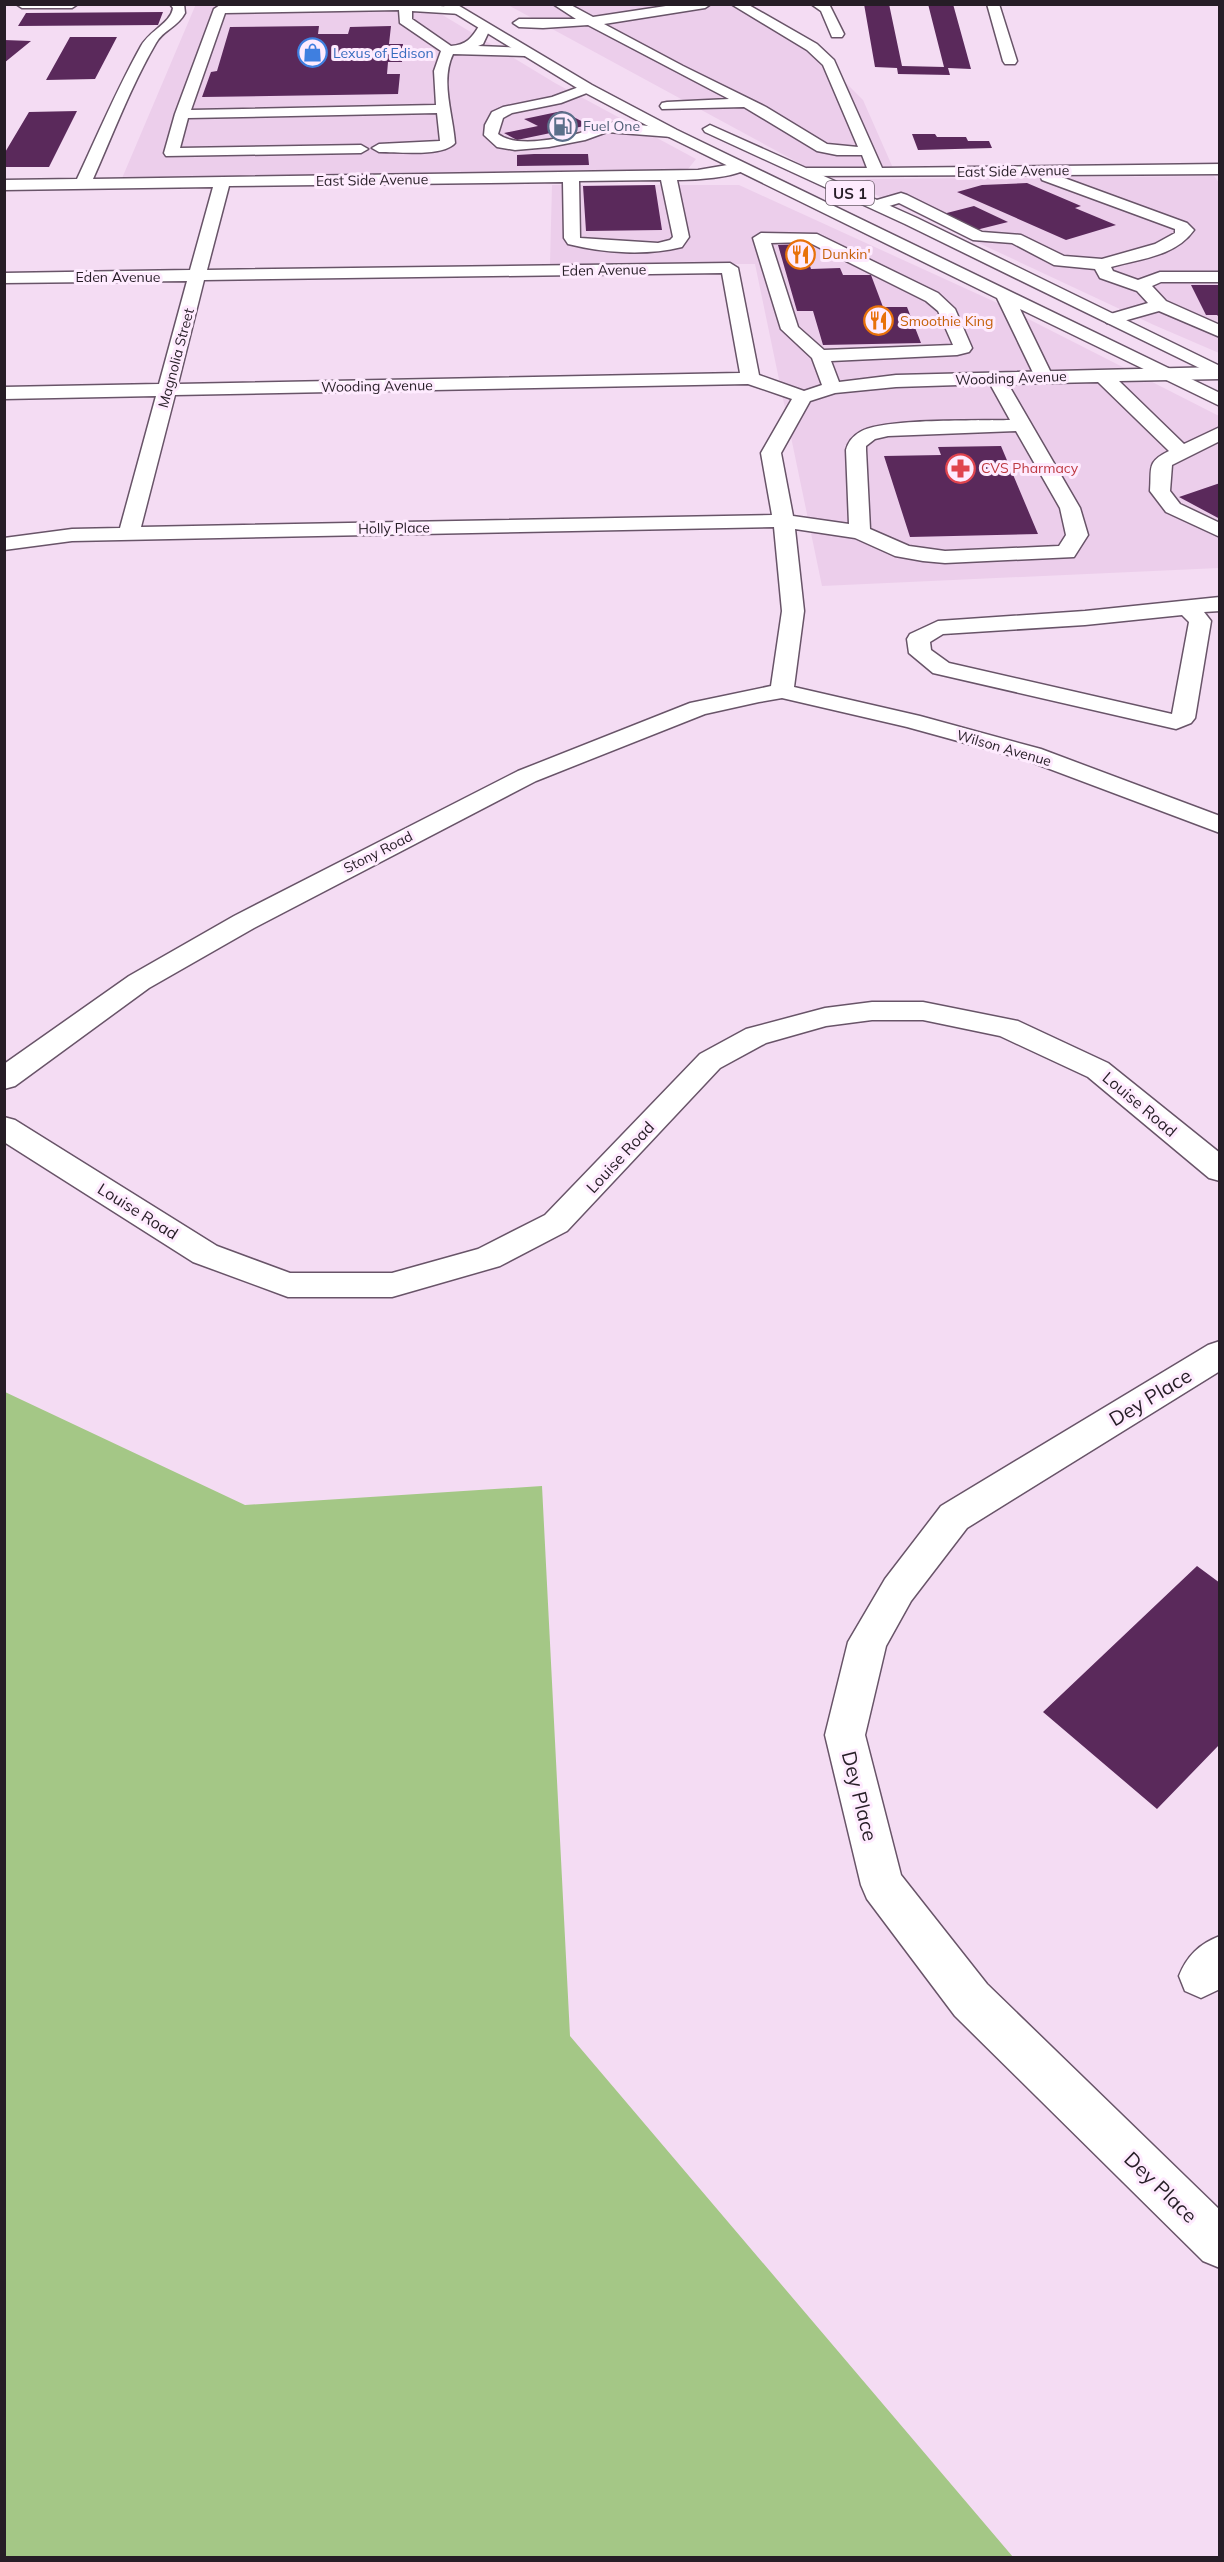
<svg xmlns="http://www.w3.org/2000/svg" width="1224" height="2562" font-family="Mulish,sans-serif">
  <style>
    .built { fill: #ecceeb }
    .green { fill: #a4c786 }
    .building { fill: #5a295b }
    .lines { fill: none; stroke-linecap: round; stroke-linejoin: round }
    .minor-casing { stroke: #685468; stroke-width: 3 }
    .highway-casing { stroke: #685468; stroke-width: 3 }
    .minor { fill: #fff; fill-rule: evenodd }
    .highway { fill: #fff; fill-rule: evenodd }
    .labels { text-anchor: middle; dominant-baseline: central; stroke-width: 6; stroke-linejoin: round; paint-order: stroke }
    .far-shop-label { font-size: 14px; fill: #366cbe; stroke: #feebfe; text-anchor: start }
    .far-service-label { font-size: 14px; fill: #4e5e75; stroke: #feebfe; text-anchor: start }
    .far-street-label { font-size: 14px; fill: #261d26; stroke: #feebfe }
    .far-food-label { font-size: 14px; fill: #c56008; stroke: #feebfe; text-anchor: start }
    .far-health-label { font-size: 14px; fill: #be3a42; stroke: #feebfe; text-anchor: start }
    .shield { fill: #feebfe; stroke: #675b67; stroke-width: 1.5 }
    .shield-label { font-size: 15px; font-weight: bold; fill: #261d26 }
    .street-label { font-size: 16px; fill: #261d26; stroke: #feebfe }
    .near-street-label { font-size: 20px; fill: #261d26; stroke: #feebfe }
  </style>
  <rect width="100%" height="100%" fill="#f4dcf3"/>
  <path class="built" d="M196 4 426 5 555 83 696 159 688 169 120 183Z
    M508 5H738L813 50 863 100 893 168 810 169Z
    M1214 176 1220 184 1219 353 1154 325 855 185 867 179Z
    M552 185H739L993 301 1219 416V568L822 586 755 264H550Z"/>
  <path class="green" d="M5 1392 245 1505 542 1486 570 2036 1013 2557H5Z"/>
  <path class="building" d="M864 4H889L902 66 944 67 928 4H953L971 69 948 68 950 75 898 74 897 68 875 67Z
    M163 12 158 25 18 26 26 13Z
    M319 26 318 34H348L350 27 391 26 389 44H403L402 62H388L387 74H400L398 94 202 97 211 72 217 71 230 27Z
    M70 37H117L95 79 46 80Z
    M4 40 31 41 4 63Z
    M77 111 49 167H4V154L29 112Z
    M562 111 589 125 517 140 504 133 538 126 524 119Z
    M912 134H935L937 137H966L968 141H989L992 148 918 150Z
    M534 154H588L589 165 517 166V155Z
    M1027 183 1081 206 1075 208 1116 225 1066 240 957 192 982 185Z
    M655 185 662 230 586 231 583 186Z
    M974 206 1008 222 972 231 939 215Z
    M803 244 811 269 840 268 843 275H871L883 307H907L921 343 823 345 813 311H797L778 245Z
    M1191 285H1220V318L1217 315H1206Z
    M1001 446 1038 534 910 537 884 456 941 455 938 447Z
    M1220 483V519L1179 497Z
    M1197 1566 1220 1583V1744L1157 1809 1043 1712Z"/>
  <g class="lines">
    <defs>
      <path id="minor" d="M16 4H78L72 8H22Z
        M170 4H184L185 13C178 27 163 30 156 43 131 86 113 134 93 179L698 170 739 163 747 168C737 178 692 180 677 180L689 237 682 247C646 256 604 253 568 244L564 238 563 182 229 186 207 270 730 263 738 268 759 375 804 391 822 385 812 358 781 329 753 238 761 233 817 234 938 293 955 309 972 348 969 352 957 355 831 361 839 382 896 375 1220 367V379L1119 381 1184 444 1220 427V441L1172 465 1170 491 1180 504 1220 523V537L1166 512 1150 491C1152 468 1146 462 1169 451L1098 382 1008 384 1080 508 1088 535 1074 557 945 563 923 561 895 556 855 538 795 529 804 611 794 687 920 716 1041 749 1220 816V833L1023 759 907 727 782 698 759 702 705 714 536 781 254 928 149 988 15 1086 4 1089V1064L129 976 234 916 518 771 690 703 771 686 782 611 774 527 72 541 4 550V538L72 529 120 528 156 396 4 399V387L159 384 187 281 4 283V273L190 270 213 187 4 190V180L77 179C98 134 117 89 141 46 150 30 171 23 173 8ZM661 180 673 237 670 240 658 243 580 238 579 181ZM808 242 926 301 938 311 953 345 824 350 798 327 771 243ZM722 273 740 373 178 384 204 280ZM748 384 792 399 761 453 772 515 141 527 175 395ZM990 384 1010 420C979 421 882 418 860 432 853 436 848 442 846 450L849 524 793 516 781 453 810 401 835 393 896 387ZM1016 431 1060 508 1066 535 1059 546 945 551 909 546 870 529 866 450V446L875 439 888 436Z
        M261 4C289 4 451 0 463 11L461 14 412 11V19L451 46C466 45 472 38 479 26L484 25 490 29 483 44 478 46 525 48 532 52 525 56 453 54C440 81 453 114 455 143 443 157 398 152 379 152L372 148 379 144 440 141 437 113 188 118 180 148 361 145 368 149 361 153 166 156 164 153 175 114 214 9 220 5ZM399 10 400 23 441 51 434 71 436 105 191 110 225 13Z
        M553 4H569L593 17 679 4H711L705 8 604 24 683 66 766 107 827 144 858 147 823 65 807 50 731 4H747L817 44 834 60 882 168 1220 164V174L1056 175 1187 223 1194 230C1176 256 1140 259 1111 267L1113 271 1138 280 1160 272H1220V282H1161L1152 286 1166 301 1220 325V337L1159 311 1113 324 1107 323 1104 319 1107 315 1148 303 1137 291 1100 278 1095 269 1054 265 1012 243 973 240 899 203 876 210 868 205 870 202 901 193 907 195 982 232 1021 235 1064 256 1102 259 1155 244 1175 233V229L1042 180 1040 175 802 176 799 173 807 168H867L862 155H837L817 151 744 107 662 109 660 106 662 103 667 102 729 99 588 25 543 28 519 27 513 23 519 19H576Z
        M811 4 830 6 844 34 842 37H832L821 11Z
        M987 4H999L1017 61 1015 64H1005L1003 61Z
        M587 84 594 88 592 91 561 103 512 113 503 118 498 134C516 148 559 139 580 133 589 130 597 123 606 123 628 122 651 127 672 129L679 133 672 137 607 132 585 140 549 147 515 150 497 147 484 135 485 125 492 112 503 107 552 97Z
        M1220 597V611L1204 612 1211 621 1195 718 1191 723 1176 729 933 673 909 653 907 639 910 634 938 621 1085 611ZM1182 615 1189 622 1172 714 949 663 931 650 930 642 943 634 1085 625Z
        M872 1002H923L1018 1021 1108 1063 1220 1153V1181L1209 1178 1088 1077 1000 1036 923 1020H872L826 1026 766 1043 720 1068 567 1231 500 1266 392 1297H288L193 1262 4 1142V1117L15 1120 217 1246 290 1273H392L478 1249 545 1215 700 1054 746 1029 825 1008Z
        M1220 1341V1371L967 1528 911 1601 886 1646 865 1735 901 1875 987 1984 1220 2210V2268L1203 2261 955 2016 867 1899 861 1885 825 1735 848 1642 885 1579 941 1506 1208 1345Z
        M1220 1936V1989L1201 1998 1185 1991 1179 1976C1187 1956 1199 1944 1220 1936Z"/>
      <path id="highway" d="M440 4H456L592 85 677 130 1220 393V406L1020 309 1053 377 1051 381H1037L997 298 667 136 582 91Z
        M710 125 917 218 1220 366V378L905 224 705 132 703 129Z"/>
    </defs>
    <use href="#minor" class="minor-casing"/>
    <use href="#highway" class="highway-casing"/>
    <use href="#minor" class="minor"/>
    <use href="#highway" class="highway"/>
  </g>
  <defs>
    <symbol id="shop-ring" viewBox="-11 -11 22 22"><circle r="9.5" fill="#feebfe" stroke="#3f7fe0" stroke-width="1.5"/><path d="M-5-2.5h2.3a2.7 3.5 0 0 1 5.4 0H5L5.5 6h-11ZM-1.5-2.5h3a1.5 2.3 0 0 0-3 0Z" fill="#3f7fe0"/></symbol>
    <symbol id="fuel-ring" viewBox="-11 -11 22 22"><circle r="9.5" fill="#feebfe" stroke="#5c6f8a" stroke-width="1.5"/><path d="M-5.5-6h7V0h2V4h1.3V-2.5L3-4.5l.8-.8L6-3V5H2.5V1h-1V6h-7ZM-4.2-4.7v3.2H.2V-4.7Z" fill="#5c6f8a"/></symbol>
    <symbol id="restaurant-ring" viewBox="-11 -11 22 22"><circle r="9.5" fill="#feebfe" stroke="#e8710a" stroke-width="1.5"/><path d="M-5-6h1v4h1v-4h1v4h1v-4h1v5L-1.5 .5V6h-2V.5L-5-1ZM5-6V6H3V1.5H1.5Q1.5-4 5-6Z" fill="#e8710a"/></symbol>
    <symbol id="pharmacy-ring" viewBox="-11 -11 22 22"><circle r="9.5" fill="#feebfe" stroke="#e0444e" stroke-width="1.5"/><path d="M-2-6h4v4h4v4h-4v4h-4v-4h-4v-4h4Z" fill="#e0444e"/></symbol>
  </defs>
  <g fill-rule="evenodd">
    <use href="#shop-ring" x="296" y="36" width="33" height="33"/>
    <use href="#fuel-ring" x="546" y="110" width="33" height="33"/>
    <use href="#restaurant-ring" x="784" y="238" width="33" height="33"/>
    <use href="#restaurant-ring" x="862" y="304" width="33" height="33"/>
    <use href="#pharmacy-ring" x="944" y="452" width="33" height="33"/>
  </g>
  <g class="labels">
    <g class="far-shop-label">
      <text x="333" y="53">Lexus of Edison</text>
    </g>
    <g class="far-service-label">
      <text x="583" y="126">Fuel One</text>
    </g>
    <g class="far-street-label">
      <text transform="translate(1013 171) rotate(-1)">East Side Avenue</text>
      <text transform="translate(372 180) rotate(-1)">East Side Avenue</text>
      <text transform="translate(604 270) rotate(-1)">Eden Avenue</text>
      <text x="118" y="277">Eden Avenue</text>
      <text transform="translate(176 358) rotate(-75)">Magnolia Street</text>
      <text transform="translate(1011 378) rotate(-2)">Wooding Avenue</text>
      <text transform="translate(377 386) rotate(-1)">Wooding Avenue</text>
      <text transform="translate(394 528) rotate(-1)">Holly Place</text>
      <text transform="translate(1004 748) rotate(16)">Wilson Avenue</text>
      <text transform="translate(378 852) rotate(-27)">Stony Road</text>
    </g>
    <g class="far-food-label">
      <text x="822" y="254">Dunkin'</text>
      <text x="900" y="321">Smoothie King</text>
    </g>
    <g class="far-health-label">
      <text x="981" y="468">CVS Pharmacy</text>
    </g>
    <rect class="shield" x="826" y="181" width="48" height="24" rx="4.5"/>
    <g class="shield-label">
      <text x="850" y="193">US 1</text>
    </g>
    <g class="street-label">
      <text transform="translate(1140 1104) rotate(40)">Louise Road</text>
      <text transform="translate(620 1157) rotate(-47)">Louise Road</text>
      <text transform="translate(138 1211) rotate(32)">Louise Road</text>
    </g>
    <g class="near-street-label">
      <text transform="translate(1150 1397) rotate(-31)">Dey Place</text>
      <text transform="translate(860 1796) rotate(76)">Dey Place</text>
      <text transform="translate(1161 2187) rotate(44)">Dey Place</text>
    </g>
  </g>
  <rect width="1224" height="2562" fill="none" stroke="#261d26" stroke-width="12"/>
</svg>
